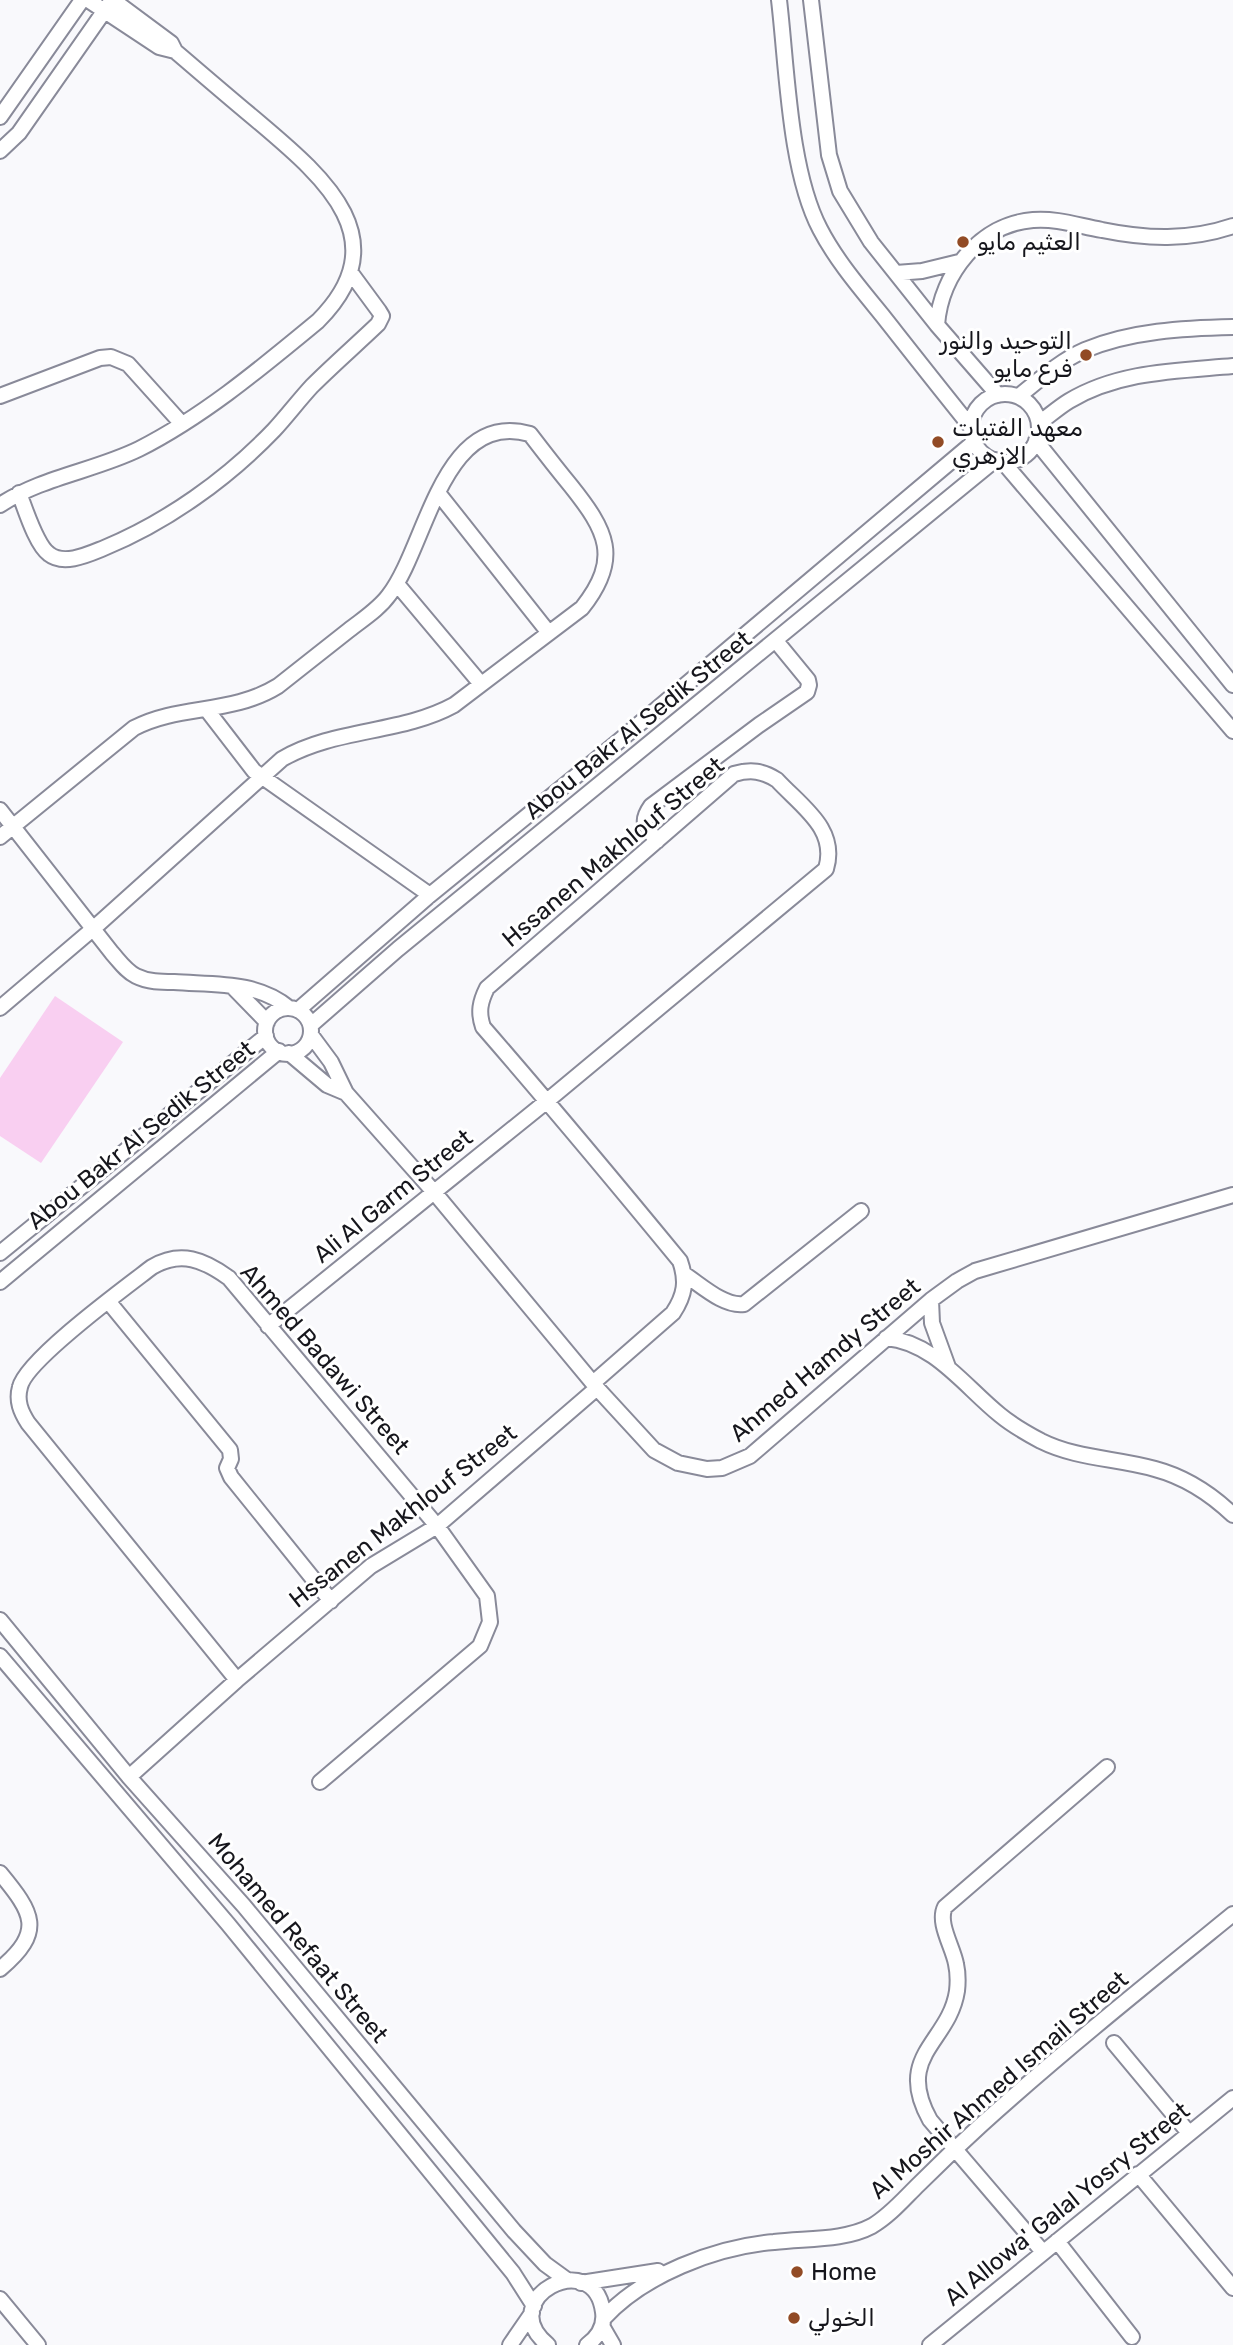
<svg xmlns="http://www.w3.org/2000/svg" width="1233" height="2345" font-family="Rubik,Vazirmatn,sans-serif">
  <style>
    .green { fill: #f9cff1 }
    .lines { fill: none; stroke-linecap: round; stroke-linejoin: round }
    .minor-casing { stroke: #898a99; stroke-width: 18 }
    .minor { stroke: #fff; stroke-width: 14 }
    .poi-dot { fill: #924b25; stroke: #fff; stroke-width: 2.5 }
    .labels { text-anchor: middle; dominant-baseline: central; stroke-width: 6; stroke-linejoin: round; paint-order: stroke }
    .poi-label { font-size: 24px; fill: #16161c; stroke: #fff; text-anchor: start }
    .street-label { font-size: 24px; fill: #16161c; stroke: #fff }
  </style>
  <rect width="100%" height="100%" fill="#f9f9fc"/>
  <path class="green" d="M55 996 123 1042 41 1163 0 1136V1078Z"/>
  <g class="lines">
    <defs>
      <path id="minor" d="M88 0 159 47 175 51
        M779 0C787 67 789 170 820 229 836 260 860 288 882 315 912 353 941 390 971 427
        M811 0 829 155 840 191 871 242 937 325 998 395
        M0 117 82 0
        M0 151 19 133 112 0
        M896 273 922 271 959 262
        M937 325C941 274 980 224 1033 220 1057 218 1079 226 1102 230 1146 239 1189 241 1233 226
        M971 428a34 34 0 1 1 68 0a34 34 0 1 1-68 0Z
        M0 396 100 358 111 357 128 364 182 424
        M1019 396C1039 380 1060 361 1085 350 1130 331 1184 328 1233 327
        M1039 423C1049 416 1059 407 1069 401 1119 371 1177 371 1233 366
        M1036 441 1233 685
        M1003 462 1233 731
        M19 493C25 508 36 545 49 554 64 566 89 554 104 548 167 522 227 479 274 430 287 416 299 400 312 386 333 365 356 345 378 324L382 316 379 311 351 273
        M439 494 549 633
        M0 505C42 477 94 471 139 449 204 416 261 368 318 321 398 241 326 179 261 124 232 100 203 75 175 51L171 43 113 0
        M397 584 481 684
        M207 710 254 771 430 895
        M0 810 112 953C120 962 126 971 136 976 148 982 161 982 174 982 214 985 257 981 289 1008
        M0 837 134 728C180 704 231 715 278 686 302 667 325 649 349 630 363 619 379 609 389 595 427 546 442 409 530 434 543 451 557 469 571 486 606 530 622 558 582 608L454 705C401 734 335 728 282 759L94 928 0 1008
        M657 841C646 826 639 823 651 806L759 725 807 692 809 685 808 680 776 641
        M232 986 267 1022
        M265 1031a23 23 0 1 1 46 0a23 23 0 1 1-46 0Z
        M298 1010 430 895 619 741 974 442
        M311 1025 398 949 995 460
        M311 1035 331 1062 346 1093 434 1192 597 1388 654 1450 678 1463 707 1469 722 1468 750 1456 931 1300 957 1281 975 1271 1233 1195
        M289 1053 327 1085 346 1093
        M0 1253 266 1036
        M684 1274C701 1285 724 1307 744 1304L861 1211
        M0 1282 279 1051
        M931 1300 932 1323 948 1367
        M108 1301 230 1450 231 1459 227 1468 231 1477 331 1601
        M268 1326 547 1101 826 869C838 829 802 807 777 780 763 771 751 769 734 774L487 988C480 1002 478 1012 483 1027 550 1104 615 1182 680 1261 687 1281 685 1295 673 1313L593 1383
        M886 1338C934 1342 965 1387 1000 1415 1012 1425 1026 1433 1041 1441 1077 1459 1117 1458 1155 1469 1185 1477 1211 1494 1233 1515
        M0 1620 129 1777 244 1906 514 2231 545 2264 567 2280
        M0 1656 228 1924 513 2273 534 2306
        M237 1680 28 1423C21 1412 16 1401 20 1387 26 1360 126 1287 152 1267 181 1250 204 1260 229 1278L437 1526 487 1596 490 1622 480 1646 320 1782
        M129 1777 237 1680 371 1566 437 1526 597 1388
        M0 1873C33 1913 45 1931 0 1969
        M1114 2043 1189 2133
        M1138 2174 1233 2288
        M1057 2241 1132 2337
        M1043 2252 930 2120C894 2055 949 2043 957 1991 958 1982 958 1973 956 1964 953 1947 937 1923 945 1907L1107 1767
        M581 2283 658 2271
        M0 2299 38 2345
        M603 2319C643 2275 715 2247 774 2242 805 2238 844 2241 872 2226 889 2216 902 2201 916 2187 937 2166 959 2145 981 2125 1062 2052 1148 1983 1233 1914
        M602 2326 613 2345
        M510 2345 532 2313
        M548 2345C492 2299 594 2245 603 2312 605 2326 598 2337 587 2345
        M930 2345 1233 2098"/>
    </defs>
    <use href="#minor" class="minor-casing"/>
    <use href="#minor" class="minor"/>
  </g>
  <g class="poi-dot">
    <circle cx="963" cy="242" r="7"/>
    <circle cx="1086" cy="355" r="7"/>
    <circle cx="938" cy="442" r="7"/>
    <circle cx="797" cy="2272" r="7"/>
    <circle cx="794" cy="2318" r="7"/>
  </g>
  <g class="labels">
    <g class="poi-label">
      <text x="977" y="242">العثيم مايو</text>
      <text x="1072" y="341" text-anchor="end">التوحيد والنور<tspan x="1072" dy="28">فرع مايو</tspan></text>
      <text x="952" y="428">معهد الفتيات<tspan x="952" dy="28">الازهري</tspan></text>
      <text x="811" y="2272">Home</text>
      <text x="808" y="2318">الخولي</text>
    </g>
    <g class="street-label">
      <text transform="translate(638 725) rotate(-39)">Abou Bakr Al Sedik Street</text>
      <text transform="translate(613 852) rotate(-40)">Hssanen Makhlouf Street</text>
      <text transform="translate(141 1135) rotate(-39)">Abou Bakr Al Sedik Street</text>
      <text transform="translate(393 1196) rotate(-39)">Ali Al Garm Street</text>
      <text transform="translate(325 1359) rotate(49)">Ahmed Badawi Street</text>
      <text transform="translate(825 1360) rotate(-40)">Ahmed Hamdy Street</text>
      <text transform="translate(403 1516) rotate(-38)">Hssanen Makhlouf Street</text>
      <text transform="translate(298 1938) rotate(50)">Mohamed Refaat Street</text>
      <text transform="translate(999 2085) rotate(-41)">Al Moshir Ahmed Ismail Street</text>
      <text transform="translate(1067 2204) rotate(-39)">Al Allowa' Galal Yosry Street</text>
    </g>
  </g>
</svg>
